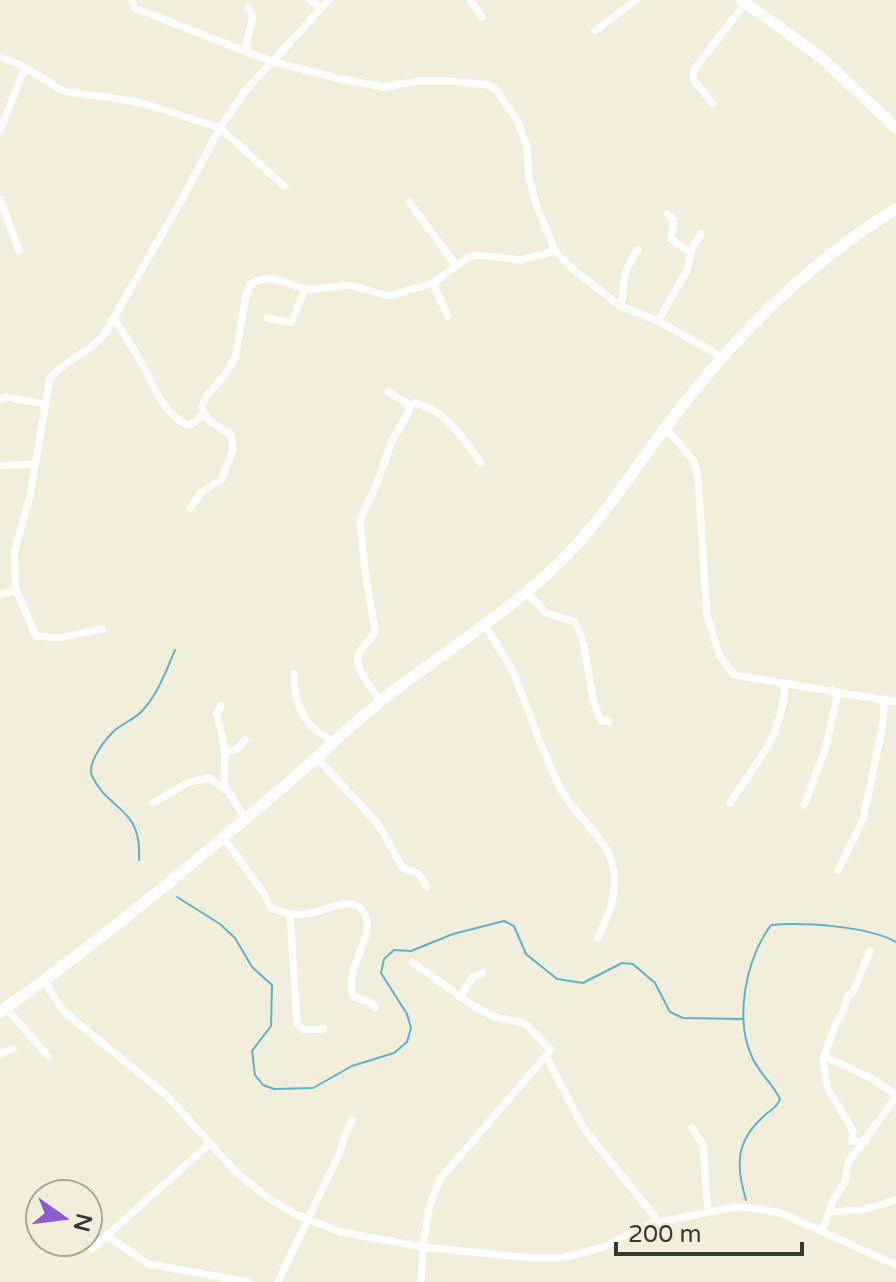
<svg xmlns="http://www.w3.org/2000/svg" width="896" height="1282" font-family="'Varela Round',sans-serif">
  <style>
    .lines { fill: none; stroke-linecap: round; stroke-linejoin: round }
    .stream { stroke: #5db2c6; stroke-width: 2 }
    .street { stroke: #fff; stroke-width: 7 }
    .secondary { stroke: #fff; stroke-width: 11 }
  </style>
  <rect width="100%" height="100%" fill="#f1eedb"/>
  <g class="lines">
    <path class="stream" d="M139 860C142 806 109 812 92 776 87 764 103 742 112 733 120 724 134 720 142 711 158 694 166 671 175 650
      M177 897 220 924 235 938 252 967 272 985 271 1026 252 1051 255 1075 263 1085 274 1089 313 1088 352 1066 394 1053 407 1042 411 1028 407 1014 381 973 384 959 394 950 411 951 453 934 504 921 514 926 526 954 557 979 583 983 622 963 633 964 655 983 670 1012 683 1018 743 1019
      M746 1200C736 1167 735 1142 763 1117 770 1110 777 1108 780 1099 773 1084 759 1073 752 1057 734 1018 746 959 771 925 803 922 868 926 896 942"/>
    <path class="street" d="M132 0 134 8 271 61 340 79 384 87 419 81H448L489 85 497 91 518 122 527 147 529 177 536 204 555 251 574 270 620 306 658 321 722 357
      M309 0 322 8
      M470 0 482 17
      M248 7 253 16 246 44 250 54
      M595 31 636 0
      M0 57 25 67 63 91 139 102 220 128 285 187
      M713 104 693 79 694 70 746 2
      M0 131 25 67
      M0 199 19 250
      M409 202 456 265
      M667 214 674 220 671 239 691 253
      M433 283 448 316
      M620 306C624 298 622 295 623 287 624 274 630 259 638 250
      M114 317C122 332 131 345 140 360 153 383 161 412 187 425L193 423 204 414
      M267 318 291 323 305 289
      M658 321 687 270 693 246 701 234
      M0 399 5 397 46 404
      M409 407 414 403C446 409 463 439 481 463
      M666 428 694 461 698 476 707 615 719 654 734 675 896 702
      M0 466 35 464
      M190 508 203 491 222 479 233 449 231 435 208 420 202 407 207 395 224 376 235 358 246 295 250 285 255 281 271 278 309 290 349 285 389 296 433 283 467 258 477 255 520 260 555 251
      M526 592 546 613 575 622C591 654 586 690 601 721H609
      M0 595 16 590
      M484 624C494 641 507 658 515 677 531 715 542 754 562 791 577 819 605 834 613 867 619 893 608 915 598 938
      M102 629 58 638 36 636 16 590 14 553 30 496 50 378C65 360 90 353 105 333L180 203 220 128 245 91 329 0
      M294 674C293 704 306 730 334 741
      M381 701C373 690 352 667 359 653 364 644 372 640 375 631L365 571 360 520 377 483 391 443 409 411 407 403 388 392
      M221 706 217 713 225 751 224 784 245 819
      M225 753 237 749 245 740
      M317 758 378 824 403 868 418 873 427 887
      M153 803 189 782 210 778 224 789
      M730 803C757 762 783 735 785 684
      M804 805 825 750 837 698 832 690
      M223 837 265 895 270 907C283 914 298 916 313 913 328 910 354 894 364 913 378 936 341 971 354 997L371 1003 375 1008
      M838 870 863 820 883 724 884 699
      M290 914 297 1023 304 1030 324 1029
      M412 962 475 1007 495 1017 524 1023 551 1050 440 1179 429 1208 423 1247 421 1282
      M44 981 62 1009 74 1020 166 1095 237 1173 268 1198 295 1214 340 1232 423 1247 529 1258H561L601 1248 653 1223 735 1207 751 1208 781 1213 896 1265
      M460 997 473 977 482 973
      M6 1008 48 1056
      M0 1054 13 1049
      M546 1056 584 1129 659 1222
      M692 1128 703 1145 708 1212
      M865 1142 852 1141 853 1130 828 1089 823 1060 835 1025 842 1014 848 996 853 992 870 951
      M829 1212 862 1210 896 1200
      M822 1231 833 1200 845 1182 848 1163 893 1101 895 1094 871 1078 824 1056
      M106 1235 148 1264 248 1282
      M92 1249 209 1144
      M278 1282 340 1152 345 1134 352 1120"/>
    <path class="secondary" d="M742 0 823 59 896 128
      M0 1012C101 941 196 861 290 781 321 754 350 726 381 701 440 654 505 615 559 563 604 519 637 464 675 415 737 334 809 262 896 209"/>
  </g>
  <g transform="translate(64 1218) rotate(104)"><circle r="38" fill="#f1eedb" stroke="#a7a596" stroke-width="2"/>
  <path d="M0-6L14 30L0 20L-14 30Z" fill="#8c59d1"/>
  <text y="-12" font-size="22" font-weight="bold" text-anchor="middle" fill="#38372f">N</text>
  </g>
  <path d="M616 1242v12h186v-12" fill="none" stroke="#38372f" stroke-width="4"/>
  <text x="628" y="1242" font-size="24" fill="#38372f" stroke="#f1eedb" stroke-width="6" paint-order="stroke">200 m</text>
</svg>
